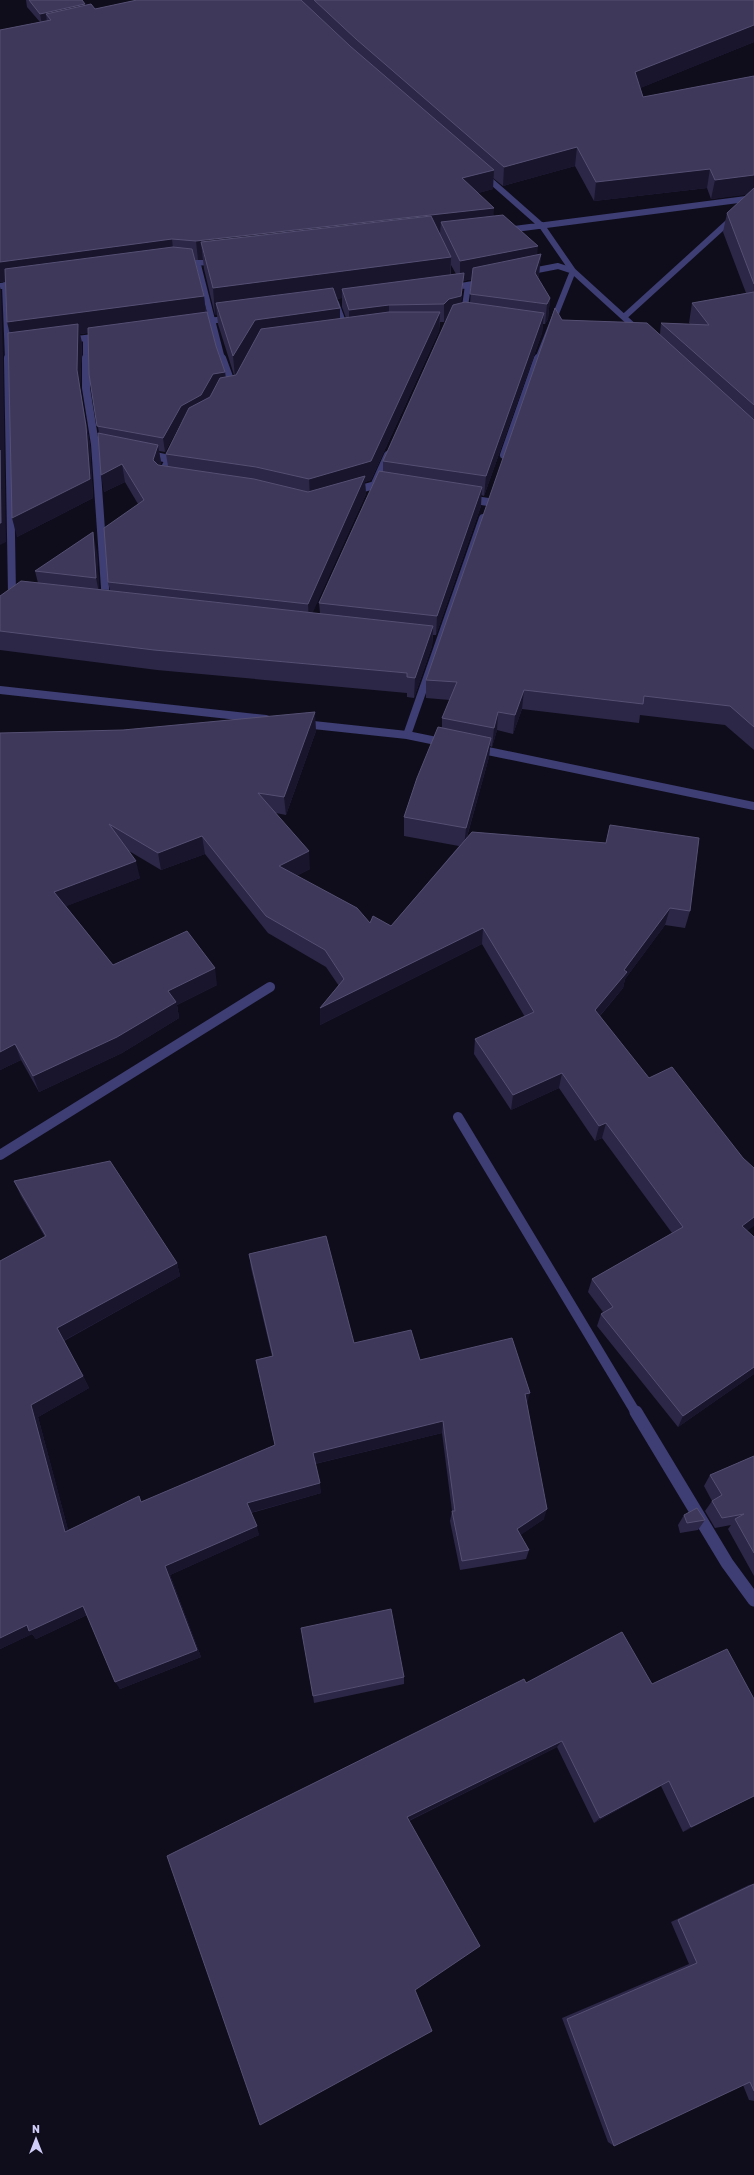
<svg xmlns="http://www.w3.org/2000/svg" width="754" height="2175" font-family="Rubik,sans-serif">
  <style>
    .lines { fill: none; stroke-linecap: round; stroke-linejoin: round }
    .minor-far3 { stroke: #3e3e74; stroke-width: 6 }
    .minor-far2 { stroke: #3e3e74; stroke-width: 8 }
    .minor-far1 { stroke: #3e3e74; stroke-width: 10 }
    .minor { stroke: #3e3e74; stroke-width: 13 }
    .wall { fill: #2c2746; fill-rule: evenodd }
    .shaded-wall { fill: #19152d }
    .building { fill: #3e395a; stroke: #555073 }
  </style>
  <rect width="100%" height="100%" fill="#0f0d1b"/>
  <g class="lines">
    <path class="minor-far3" d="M483 174 542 226 573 271 640 332
      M507 230 754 198
      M182 263 216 262
      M198 265 222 359
      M527 272 558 266 573 271 538 359
      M5 285 8 359
      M0 286 18 284
      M450 288 484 282
      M336 303 346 330
      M464 314 468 285
      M624 317 735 216
      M197 323 230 318
      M86 338V359
      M68 340 102 336"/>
    <path class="minor-far2" d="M86 358V388L95 444 106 602
      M222 358 233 388
      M146 454 169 459 161 477
      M504 455 538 358
      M375 484 388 455
      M353 491 375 485 386 486
      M469 499 488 502
      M0 601 12 594 8 358
      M0 690 266 719
      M304 724 407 735 446 743
      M407 735 483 518
      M478 749 754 806"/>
    <path class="minor-far1" d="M458 1117 636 1413
      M0 1155 270 987"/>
    <path class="minor" d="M636 1412 727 1563 754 1600"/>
  </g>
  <path class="wall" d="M26 0H82L85 4V5L95 9 137 0H754V42L640 88 643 97 754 76V750L725 725 640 715 639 723 522 709 513 734 497 730 492 747 490 746 489 757 467 837 690 911 685 928 665 925 625 979 623 988 600 1016 747 1231 754 1374 678 1427 597 1326 601 1314 603 1312 588 1292 592 1279 672 1233 602 1138 595 1141 559 1088 511 1110 474 1054 475 1039 525 1017 482 944 320 1025V1008L339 986 326 967 268 933 205 854 161 870 129 851 140 878 66 906 113 965 217 985 177 1005 179 1018 122 1053 39 1092 21 1060 0 1070V733L316 731 286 815 276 813 310 869 296 876 370 923 391 926 459 846 404 836V817L442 728V718L450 700 426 698V680L562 320 660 334 661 323 690 324 689 323 692 303 746 293 723 232 727 213 748 194 711 199 707 188 594 201 575 166 503 186 493 178V189L478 193 494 216 537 255 541 254 539 275 538 278 550 298 548 319 545 324H543L542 333 484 496 481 495V506L436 635H433L432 646 414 698 407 697V693L157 670 0 650V596L38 583 35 571 97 552 99 589 110 590 108 582 138 504 125 482 104 492 99 433 89 374 88 333 80 334 82 343 80 388 90 445 93 498 17 537 10 333 6 281 0 282V30L40 22 27 7ZM195 260H203L204 269 215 315H217L218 324 234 375 226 377 225 372 216 346 206 312 204 296ZM451 265 456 274H451ZM472 279 470 303H461L463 281ZM342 298V307L346 318 340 319 336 299ZM448 317 383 461V472L319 603 320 613H312L366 494 365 482 371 480 439 331 440 322H444ZM182 420H183L166 454 168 466 160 465 161 462 159 451 165 452Z
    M14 1181 177 1263 180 1276 64 1341 83 1376 89 1388 38 1417 68 1530 141 1502 275 1445 256 1360 272 1356 251 1268 249 1254 354 1343 420 1360 527 1404 544 1519 520 1535 529 1550 526 1559 460 1570 450 1521 452 1511 442 1433 315 1464 321 1493 251 1513 259 1535 170 1575 201 1657 120 1689 87 1615 36 1639 32 1634 0 1649V1261L45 1237 21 1196Z
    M754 1456V1576L728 1529 731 1525 715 1528 705 1511 712 1501 704 1486 710 1475Z
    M684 1515 705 1520 698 1530 680 1533 678 1525Z
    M404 1677V1684L314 1703 313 1696Z
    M526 1683 652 1684 754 1796 683 1832 661 1786 594 1823 557 1747 409 1821 167 1856Z
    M754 1884V2101L749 2100 743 2085 614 2146 608 2142 562 2018 689 1964 671 1922 749 1885Z"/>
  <path class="shaded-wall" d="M85 4 87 14H46L47 23 42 25 40 14Z
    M754 25V42L633 91 635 72Z
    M577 147 575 166 503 186 504 167Z
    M710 169 707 188 594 201 596 182Z
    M494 170 493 189 461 198 462 178Z
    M754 175V191L753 194 711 199 715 180Z
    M494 208 493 227 441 222 440 233 205 260 201 242 203 260H198L196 241Z
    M172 239 174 259 0 282V262Z
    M538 246 536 266 463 281 460 314 448 317 444 322V304L460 282V261Z
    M541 254 539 275 533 294 535 273Z
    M451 257 450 283 342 289V298L219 315 216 303 217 315H215L213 288Z
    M0 287 1 290 3 355 6 542 0 545Z
    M204 296 206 316 80 334 82 343 80 388 90 445 93 498 17 537 12 518V343L7 322Z
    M550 298 548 319 545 324 547 304Z
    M389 305V322L349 328V310Z
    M340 308V329L235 377 233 356 255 320Z
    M440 312 439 331 371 480 365 482 366 494 309 621 308 604 310 498 309 479Z
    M544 313 542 333 484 496 486 476Z
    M225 372 226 385 203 409 182 420 165 452 163 438 181 406 213 374Z
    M158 445 161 462 156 478 153 460Z
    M122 464 125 482 104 492 101 475Z
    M482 487 481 506 436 635 437 616Z
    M93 532 97 552 100 598 96 578Z
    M433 626 432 646 414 698 415 678Z
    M524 690 522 709 513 734 515 715Z
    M315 712 316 731 286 815 284 797Z
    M498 712 497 730 492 747 494 728Z
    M491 738 489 757 464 847 466 828Z
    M202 836 205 854 161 870 158 853Z
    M309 851 310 869 280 884 279 866Z
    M136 861 140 878 59 909 54 892Z
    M670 908 665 925 625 979 623 988 591 1026 595 1010Z
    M483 928 482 944 320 1025V1008Z
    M215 968 217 985 177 1005 179 1018 122 1053 39 1092 33 1076 168 991Z
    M15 1044 21 1060 0 1070V1052Z
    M562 1073 559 1088 511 1110 513 1095Z
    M606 1123 602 1138 595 1141 599 1126Z
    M754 1217V1226L736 1239 742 1226Z
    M177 1263 180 1276 63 1341 57 1328Z
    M754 1367V1374L678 1427 683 1416Z
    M83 1376 89 1388 38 1417 71 1541 65 1532 31 1405Z
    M530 1393 527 1404 522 1406 525 1394Z
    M443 1421 442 1433 314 1464 313 1453Z
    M320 1483 321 1493 250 1513 247 1503Z
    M547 1509 544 1519 515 1539 517 1529Z
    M257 1526 259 1535 170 1575 201 1657 120 1689 115 1682 165 1566Z
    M83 1606 89 1614 36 1639 32 1634 0 1649V1638L27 1625Z
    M562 1741 557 1747 406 1822 407 1817Z
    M669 1781 661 1786 594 1823 600 1818Z
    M754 1796 683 1832 691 1827Z"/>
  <path class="building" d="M29 0H82L85 4 40 14Z
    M137 0H301L350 46 494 170 462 178 494 208 196 241 172 239 0 262V30L51 20 46 14 91 4 95 9Z
    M314 0H754V25L635 72 643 97 754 76V175L715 180 710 169 596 182 577 147 504 167 356 39Z
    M754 188V284L727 213Z
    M503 215 538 246 460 261 441 222Z
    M431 216 451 257 213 288 201 242Z
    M173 247 192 249 204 296 7 322 5 269Z
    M541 254 535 273 550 298 547 304 470 294 473 268Z
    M464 273 461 296 449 299 444 304 389 305 349 310 342 289Z
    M333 288 340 308 255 320 233 356 216 303Z
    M754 292V405L661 323 709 325 692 303Z
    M465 302 544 313 486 476 383 461 453 305Z
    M555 308 562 320 647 323 754 420V727L730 706 644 696 643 704 524 690 515 715 498 712 494 728 442 718 457 682 426 680Z
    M207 312 216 346 225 372 213 374 201 395 181 406 163 438 97 426 89 374 88 328Z
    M389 312H440L371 461 309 479 256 467 166 454 189 408 210 397 220 378 236 375 261 329Z
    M78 324 77 370 86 426 90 479 12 518 8 333Z
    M98 433 158 445 153 460 158 465 254 479 308 492 365 476 308 604 108 582 104 528 144 500 122 464 101 475Z
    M0 450 1 523H0Z
    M379 471 482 487 437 616 319 603Z
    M93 532 96 578 35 571Z
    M21 581 433 626 415 678 407 677V673L154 650 0 631V596Z
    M315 712 284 797 258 793 309 851 279 866 357 908 370 923 373 916 391 926 472 832 606 843 610 825 699 838 690 911 670 908 624 970 627 972 595 1010 649 1078 672 1067 743 1158 754 1168V1217L742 1226 754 1237V1367L683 1416 601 1314 613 1307 592 1279 683 1227 606 1123 599 1126 562 1073 513 1095 475 1039 534 1012 483 928 320 1008 344 979 325 950 266 916 202 836 158 853 109 824 136 861 54 892 113 965 187 931 215 968 168 991 176 1002 117 1037 33 1076 15 1044 0 1052V733L123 730Z
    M438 727 491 738 466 828 404 817 417 778Z
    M110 1161 177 1263 57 1328 83 1376 31 1405 65 1532 139 1496 141 1502 275 1445 256 1360 273 1356 249 1254 326 1236 354 1343 411 1330 420 1360 512 1338 530 1393 525 1394 547 1509 517 1529 529 1550 462 1561 452 1511H455L443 1421 313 1453 320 1483 247 1503 257 1526 165 1566 197 1650 115 1682 83 1606 29 1631 27 1625 0 1638V1261L46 1236 14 1181Z
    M754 1456V1553L735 1519 744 1514 722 1518 712 1501 722 1495 710 1475Z
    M697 1508 705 1520 687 1523 684 1515Z
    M391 1609 404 1677 313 1696 301 1628Z
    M622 1632 652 1684 727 1649 754 1699V1796L691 1827 669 1781 600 1818 562 1741 407 1817 480 1946 415 1990 432 2031 260 2125 167 1856 524 1679 526 1683Z
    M754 1884V2091L750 2082 614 2146 567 2019 697 1963 678 1920Z"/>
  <g transform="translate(36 2139)" stroke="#0f0d1b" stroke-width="3" paint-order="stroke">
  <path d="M0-3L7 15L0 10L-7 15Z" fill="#d0cdf9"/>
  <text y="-6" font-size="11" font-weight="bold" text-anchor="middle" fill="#d0cdf9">N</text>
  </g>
</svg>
